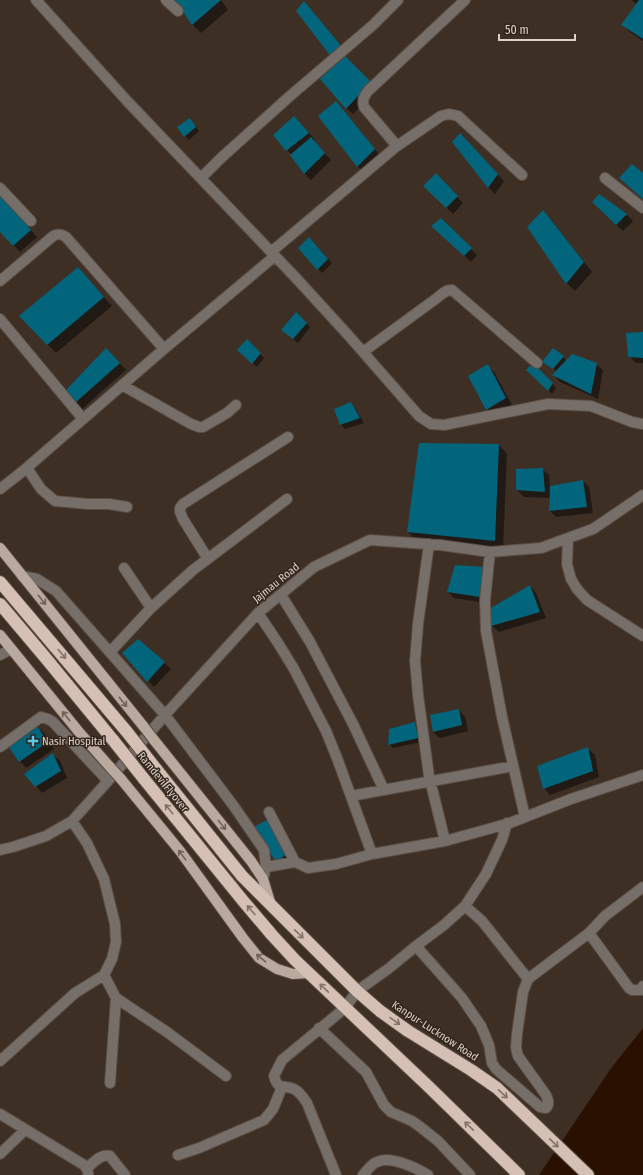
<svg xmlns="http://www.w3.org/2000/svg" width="643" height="1175" font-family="'Fira Sans Condensed',sans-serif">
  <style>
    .water { fill: #291000 }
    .shadow { fill: #0007 }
    .building { fill: #02657c }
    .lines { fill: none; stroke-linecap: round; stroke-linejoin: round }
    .minor-casing { stroke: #5a4c42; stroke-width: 12 }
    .major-casing { stroke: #5a4c42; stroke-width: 12 }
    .highway-casing { stroke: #5a4c42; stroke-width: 14 }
    .minor { stroke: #766e69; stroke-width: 10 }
    .major { stroke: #baa99f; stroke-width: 10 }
    .highway { stroke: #d4c0b4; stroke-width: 12 }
    .major-bridge-casing { stroke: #5a4c42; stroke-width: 12; stroke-linecap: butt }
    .highway-bridge-casing { stroke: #5a4c42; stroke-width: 14; stroke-linecap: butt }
    .major-bridge { stroke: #baa99f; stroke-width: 10 }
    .highway-bridge { stroke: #d4c0b4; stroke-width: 12 }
    .oneway { stroke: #706056 }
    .oneway2 { stroke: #847268 }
    .poi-dot { fill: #5cc7e8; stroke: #34251b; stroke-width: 1.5 }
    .labels { text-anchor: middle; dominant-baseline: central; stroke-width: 3; stroke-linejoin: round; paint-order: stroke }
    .street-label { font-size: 11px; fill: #dbd1ca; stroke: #34251b }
    .poi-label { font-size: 11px; fill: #dbd1ca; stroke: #34251b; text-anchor: start }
  </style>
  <rect width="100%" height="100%" fill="#3e2f24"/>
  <path class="water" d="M643 1028V1175H539L612 1067Z"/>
  <path class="shadow" d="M177 0H221L228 10 201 33 193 25Z
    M631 0H643V41L631 33 622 25 637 4Z
    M304 3 348 54 345 57 377 89 353 114 346 108 339 63 333 57Z
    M336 102 344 111 382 158 366 175 358 167 320 116Z
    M190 119 199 131 189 140 185 136Z
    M301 124 315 140 313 141 331 160 311 180 305 174 292 155 287 150Z
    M466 141 504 181 495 194 489 188 453 142Z
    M436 175 463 203 453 214 430 192Z
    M599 195 627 215 633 221 623 231 599 209Z
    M0 196 37 237 20 252 0 230Z
    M543 212 551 220 592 272 575 291 566 283Z
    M441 220 477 255 471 262 439 232Z
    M313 242 332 263 322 273 318 269Z
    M84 276 112 306 56 353 20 316Z
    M296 313 310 327 298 343 282 330Z
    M643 333V363H636L629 356Z
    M247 341 264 358 257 367 239 350Z
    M112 355 126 370 82 409 76 403 67 390Z
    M563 357 567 361 596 364 603 370 598 399 560 382 554 375 557 372 544 362Z
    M533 364 556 388 552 394 527 370Z
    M488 366 494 372 512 405 493 416 487 409Z
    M351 403 355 408 364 423 345 429 341 425Z
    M499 445 507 454 503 549 416 540 408 532Z
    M542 469 549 475 550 487 583 481 589 487 593 513 556 517 550 511V498L524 497 517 490Z
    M484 568 486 603 454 598 448 592Z
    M530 586 536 593 546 618 499 632 492 626V609Z
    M138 640 171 669 154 687 124 653Z
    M459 710 465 717 468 731 440 738 433 732Z
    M414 723 418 727 421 742 393 748 389 744Z
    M37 727 44 733 54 749 26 768 20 761Z
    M588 749 595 755 599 777 550 795 544 788Z
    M53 755 60 761 67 778 42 793 36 786Z
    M267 822 274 828 292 861H276Z"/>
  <path class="building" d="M175 0H221L192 25Z
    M639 0H643V39L621 25Z
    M304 1 342 47 332 58 296 11Z
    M345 56 371 82 346 109 320 79Z
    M336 101 375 149 357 167 318 116Z
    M294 116 309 133 286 151 273 135Z
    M190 118 196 127 184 137 177 127Z
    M460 133 498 174 488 188 452 142Z
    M311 137 325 153 304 174 290 155Z
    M632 164 643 173V199L619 178Z
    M436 173 458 196 446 208 423 186Z
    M0 194 31 230 13 246 0 232Z
    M599 194 627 214 616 225 592 202Z
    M543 210 584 262 566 284 527 227Z
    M441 218 472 248 464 256 431 226Z
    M309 237 328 259 317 270 298 248Z
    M78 267 104 297 47 345 19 316Z
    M296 312 307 323 293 339 281 330Z
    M643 332V358L628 357 626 333Z
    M247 339 261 353 252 364 237 350Z
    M106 348 120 363 75 403 66 390Z
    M553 348 564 356 553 369 542 362Z
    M572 354 597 363 591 394 552 375Z
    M533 363 553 383 548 391 526 370Z
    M488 364 506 398 486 410 468 376Z
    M351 402 360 418 340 425 334 409Z
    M419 443 499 444 495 541 407 532Z
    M543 468 545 492 516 490V469Z
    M583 480 587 507 549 511 550 486Z
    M455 565 485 567 480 597 447 592Z
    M530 585 540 612 491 626V608Z
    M138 639 165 662 147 682 122 653Z
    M459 709 462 725 433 732 430 715Z
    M415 722 418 738 388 745 389 729Z
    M37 726 48 742 19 762 8 746Z
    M588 747 593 771 543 789 537 766Z
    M53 753 61 771 35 787 24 774Z
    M267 820 287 854 276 862 254 827Z"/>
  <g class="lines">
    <defs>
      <path id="minor" d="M36 0 128 102 296 278 349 336 419 416 431 424 444 425 548 404 591 406 632 422 643 424
        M166 0 178 11
        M397 146 441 116 449 114 458 116 522 175
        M201 178 221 158 290 96 373 25 398 0
        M605 178 643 208
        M0 188 31 221
        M271 252 397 146 364 107C362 100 364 96 368 91L465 0
        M0 281 52 237C57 233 61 234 66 237L164 349
        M0 319 83 419
        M363 352 437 298C442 294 445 290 452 290L537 363
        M122 385 191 424 199 427H203L227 413 236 405
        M27 468 41 489 55 501 88 504H109L127 507
        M0 489 23 471 164 349 275 256
        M568 538 567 564 571 579 577 589 587 600 643 636
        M429 544 418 624 415 661 418 695 429 776 445 841
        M490 552 485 600 486 631 502 717 525 817
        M208 559 183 519 180 512V508L183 504 288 437
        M124 568 151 608
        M22 576 37 579 56 591 165 715 233 805 264 850 266 867 263 879
        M281 595 310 642 353 724 384 790
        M258 613 278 643 294 669 326 731 337 758 372 854
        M110 652 151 608 193 570 287 499
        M0 655 11 649
        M0 747 41 717 48 719 53 722 108 781
        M351 796 513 766
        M269 812 295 862 308 868 336 864 372 854 445 841 510 823 571 799 643 775
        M0 850 13 847 46 836 72 821 108 781 165 715 258 613 314 567 370 540 440 545 490 552 541 548 593 529 643 495
        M266 867 295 862
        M465 906 482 921 528 979
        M589 933 629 988 632 990H641L643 986
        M416 946 462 998 481 1026 489 1045 492 1063 496 1069 540 1107 546 1108C550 1104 548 1099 546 1095L518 1056 516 1048 517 1034 523 992 528 979 589 933 605 916 643 887
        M104 975 116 998 167 1032 226 1076
        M319 1028 366 1072 384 1105 391 1112 412 1121 419 1126 438 1141 470 1175
        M0 1061 75 993 104 975 112 959 116 942 115 924 104 879 87 843 72 821
        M110 1083 116 998
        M0 1114 84 1165C86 1168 89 1171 88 1175
        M0 1154 25 1130
        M178 1155 199 1148 264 1120 273 1109 282 1087
        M87 1168C93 1163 101 1153 110 1156L125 1175
        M336 1175 307 1103C303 1097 300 1092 294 1089 283 1084 278 1091 274 1076L282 1060 345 1008 357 991 388 969 416 946 444 925 465 906 486 874 502 840 507 823
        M363 1175C367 1171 371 1164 377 1162 390 1155 416 1168 428 1175"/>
      <path id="major" d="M0 548 144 727
        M0 635 79 732 110 767
        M154 740 251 861 263 879 271 905
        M121 779 180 851 243 938 259 958 277 969 293 974 309 973"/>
      <path id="highway" d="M0 582 127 732
        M0 604 44 656 113 740
        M156 769 242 876 357 991 380 1011 408 1031 471 1070 497 1088 588 1175
        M144 779 244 902 272 935 295 960 429 1087 519 1175"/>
    </defs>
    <use href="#minor" class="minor-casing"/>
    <use href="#major" class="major-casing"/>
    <use href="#highway" class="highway-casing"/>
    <use href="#minor" class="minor"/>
    <use href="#major" class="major"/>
    <use href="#highway" class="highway"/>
    <defs>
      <path id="major-bridge" d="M144 727 154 740
        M110 767 121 779"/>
      <path id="highway-bridge" d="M127 732 156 769
        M113 740 144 779"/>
    </defs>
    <use href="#major-bridge" class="major-bridge-casing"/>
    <use href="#highway-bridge" class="highway-bridge-casing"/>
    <use href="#major-bridge" class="major-bridge"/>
    <use href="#highway-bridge" class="highway-bridge"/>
  </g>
  <defs><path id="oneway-shaft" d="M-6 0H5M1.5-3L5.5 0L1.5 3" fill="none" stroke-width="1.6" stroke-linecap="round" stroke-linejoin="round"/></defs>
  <g class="oneway">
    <use href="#oneway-shaft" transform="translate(42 600) rotate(51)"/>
    <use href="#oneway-shaft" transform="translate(123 702) rotate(51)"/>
    <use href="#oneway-shaft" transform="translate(66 716) rotate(-129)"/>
    <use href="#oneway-shaft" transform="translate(222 825) rotate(51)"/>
    <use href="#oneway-shaft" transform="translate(182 855) rotate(-127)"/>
    <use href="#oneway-shaft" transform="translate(261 958) rotate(-140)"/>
  </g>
  <g class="oneway2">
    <use href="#oneway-shaft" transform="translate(62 654) rotate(50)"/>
    <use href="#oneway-shaft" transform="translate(169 809) rotate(-129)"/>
    <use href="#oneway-shaft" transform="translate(251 910) rotate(-130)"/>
    <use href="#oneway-shaft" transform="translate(299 934) rotate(44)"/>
    <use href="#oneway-shaft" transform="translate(324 988) rotate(-136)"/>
    <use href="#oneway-shaft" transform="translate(395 1021) rotate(35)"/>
    <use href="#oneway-shaft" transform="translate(503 1094) rotate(43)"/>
    <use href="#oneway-shaft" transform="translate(469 1126) rotate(-136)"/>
    <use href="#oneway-shaft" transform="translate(554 1143) rotate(44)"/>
  </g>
  <path class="poi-dot" d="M31 735h4v4h4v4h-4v4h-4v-4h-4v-4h4z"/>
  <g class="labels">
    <g class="street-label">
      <text transform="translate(276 583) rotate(-39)">Jajmau Road</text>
      <text transform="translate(163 782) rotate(51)">Ramdevi Flyover</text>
      <text transform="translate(435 1031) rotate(33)">Kanpur-Lucknow Road</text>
    </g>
    <g class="poi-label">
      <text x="42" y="741">Nasir Hospital</text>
    </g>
  </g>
  <path d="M499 34v6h76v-6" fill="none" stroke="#dbd1ca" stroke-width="2"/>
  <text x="505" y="34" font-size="12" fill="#dbd1ca" stroke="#34251b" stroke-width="3" paint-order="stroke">50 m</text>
</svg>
